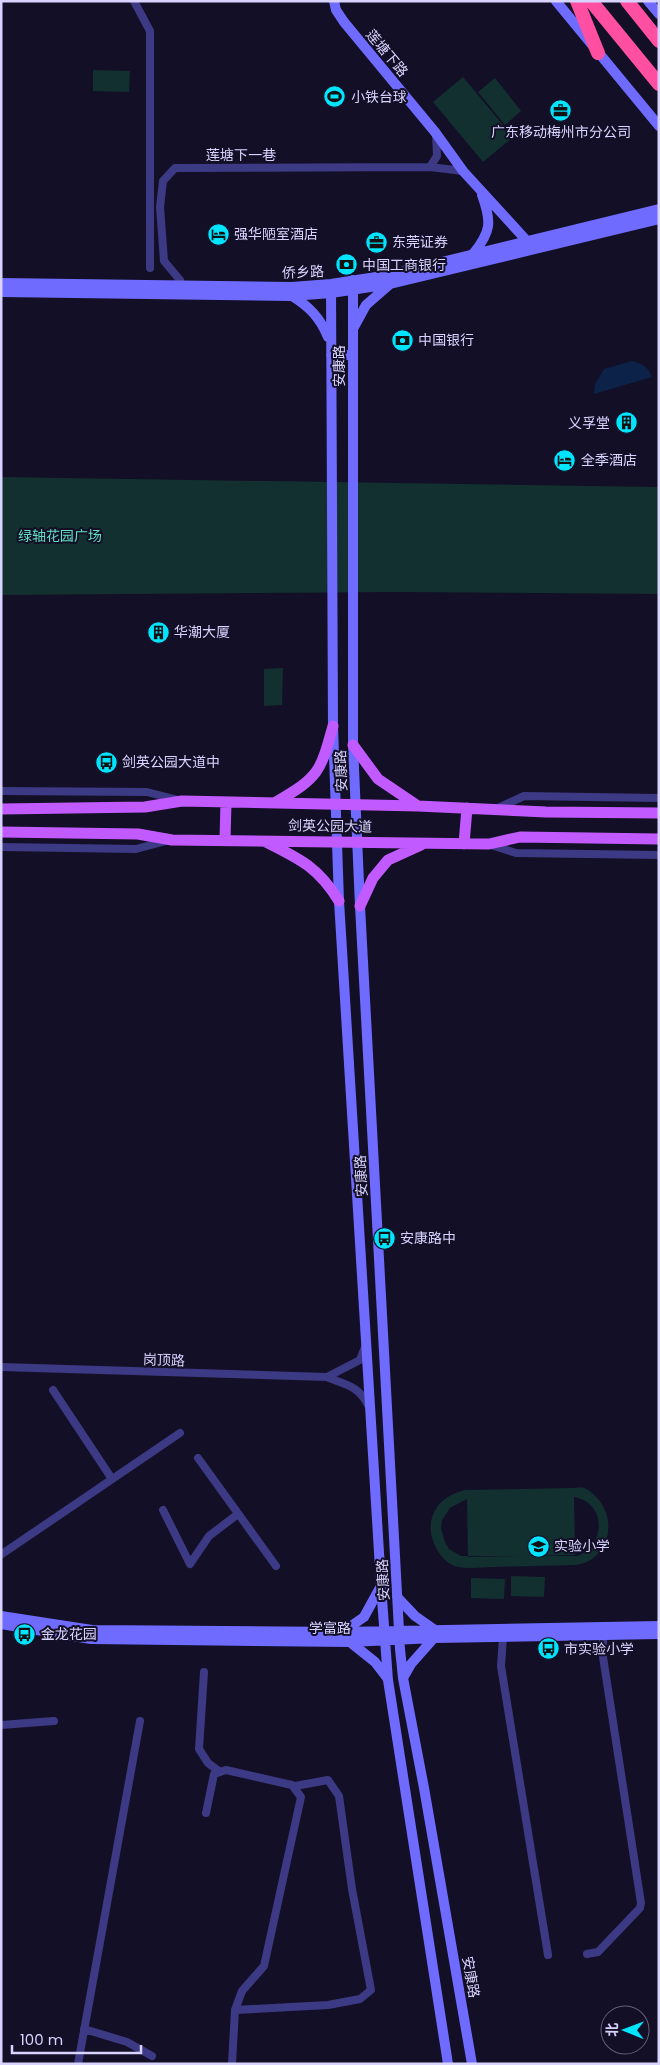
<svg xmlns="http://www.w3.org/2000/svg" width="660" height="2065" font-family="Poppins,'Noto Sans SC',sans-serif">
  <style>
    .green { fill: #12302f; fill-rule: evenodd }
    .water { fill: #0c2248 }
    .lines { fill: none; stroke-linecap: round; stroke-linejoin: round }
    .street { stroke: #3d3a85; stroke-width: 8 }
    .secondary { stroke: #6f6bff; stroke-width: 10 }
    .primary { stroke: #c25bff; stroke-width: 11 }
    .highway { stroke: #ff4fa3; stroke-width: 14 }
    .labels { text-anchor: middle; dominant-baseline: central; stroke-width: 4; stroke-linejoin: round; paint-order: stroke }
    .street-label { font-size: 14px; fill: #d9d4ff; stroke: #130f26 }
    .poi-label { font-size: 14px; fill: #d9d4ff; stroke: #130f26; text-anchor: start }
    .park-label { font-size: 14px; fill: #5fe0c0; stroke: #130f26 }
  </style>
  <rect width="100%" height="100%" fill="#130f26"/>
  <path class="green" d="M93 70 130 71 129 92 93 91Z
    M463 77 513 137 483 162 433 102Z
    M495 78 521 111 505 125 478 92Z
    M1 477 659 487V594L397 592 1 595Z
    M283 668 282 705 264 706V669Z
    M572 1488C576 1488 581 1487 584 1488 590 1490 595 1496 599 1500 618 1524 607 1562 575 1565 548 1566 521 1566 494 1567 483 1567 470 1569 459 1567 441 1564 428 1539 431 1522 435 1503 447 1495 465 1490ZM574 1497C606 1502 607 1545 577 1556H461L449 1549 445 1542 441 1528 442 1520 450 1508 467 1499 468 1557 575 1555Z
    M511 1576 545 1577 544 1597 511 1596Z
    M471 1578 505 1579 504 1599 471 1598Z"/>
  <path class="water" d="M632 361C643 364 648 367 652 377L594 394 595 384 604 369Z"/>
  <g class="lines">
    <path class="street" d="M134 1 150 31V268
      M430 167 437 156 436 134
      M180 280 164 261 160 207 163 181 175 168 430 167 463 171
      M1 791 147 792 178 800
      M496 809 524 796 659 798
      M491 845 516 853 659 855
      M1 847 136 849 166 841
      M1 1367 327 1377C345 1385 358 1385 368 1405
      M327 1377 360 1360 365 1347
      M53 1390 112 1479
      M198 1458 276 1566
      M163 1510 190 1564
      M2 1554 180 1433
      M190 1564 209 1536 238 1514
      M503 1637 501 1666 548 1955
      M204 1672 199 1749 208 1763 220 1772
      M1 1725 54 1721
      M206 1813 214 1774 226 1770 292 1785 301 1797 264 1966 242 1991 235 2010 232 2064
      M587 1954 598 1952 640 1908 641 1903 603 1657V1635
      M235 2010 328 2005 360 1999 371 1990 352 1889 339 1796 328 1780 295 1786
      M84 2029 127 2042 152 2056
      M78 2064 140 1721"/>
    <path class="secondary" d="M334 1 336 10 344 22 435 132 463 171 527 241
      M556 1 659 126
      M648 1 659 14
      M473 254C491 232 492 222 482 195
      M353 280V745L360 906 400 1649 403 1678 424 1788 472 2064
      M1 283 292 287 331 284 389 275 659 209
      M331 284 333 726 339 901 381 1585 388 1680 448 2064
      M1 292 292 296 331 293 390 284 659 219
      M292 296C310 307 320 318 328 337
      M354 327 366 305 389 285
      M331 355H352
      M397 1597 415 1616 435 1630
      M1 1616 92 1630 343 1632 659 1626
      M1 1624 91 1639 350 1642 434 1638 659 1634
      M344 1631 364 1617 381 1586
      M350 1642 375 1662 388 1679
      M403 1678 411 1664 434 1638"/>
    <path class="primary" d="M353 745 378 779 418 806
      M276 802C319 777 320 773 333 726
      M1 809 145 807 182 801 418 806 546 812 659 813
      M1 832 138 834 172 840 489 844 520 837 659 839
      M225 840 226 802
      M266 842C300 859 318 867 339 901
      M464 844 467 808
      M360 906 373 878 388 860 421 845"/>
    <path class="highway" d="M577 1 598 53
      M591 1 659 84
      M627 1 659 41"/>
  </g>
  <defs>
    <symbol id="stadium-disc" viewBox="-11 -11 22 22"><circle r="9.5" fill="#00e5ff" stroke="#130f26"/><path d="M0-5a6.5 5 0 1 0 0 10a6.5 5 0 1 0 0-10ZM-3.5-1.8h7v3.6h-7Z" fill="#111"/></symbol>
    <symbol id="office-disc" viewBox="-11 -11 22 22"><circle r="9.5" fill="#00e5ff" stroke="#130f26"/><path d="M-6-3h4V-5.5h4V-3h4V5H-6ZM-1-4.5V-3h2v-1.5ZM-6 0V1H6V0Z" fill="#111"/></symbol>
    <symbol id="hotel-disc" viewBox="-11 -11 22 22"><circle r="9.5" fill="#00e5ff" stroke="#130f26"/><path d="M-6-4.5h1.5V1H6V5H4.5V3h-9V5H-6ZM-4 0a1.8 1.8 0 1 1 3.6 0ZM.5 0V-2.5h3Q6-2.5 6 0Z" fill="#111"/></symbol>
    <symbol id="bank-disc" viewBox="-11 -11 22 22"><circle r="9.5" fill="#00e5ff" stroke="#130f26"/><path d="M-6-4H6V4H-6ZM0-2.3a2.3 2.3 0 1 0 0 4.6a2.3 2.3 0 1 0 0-4.6Z" fill="#111"/></symbol>
    <symbol id="building-disc" viewBox="-11 -11 22 22"><circle r="9.5" fill="#00e5ff" stroke="#130f26"/><path d="M-4-6H4V6H1V3H-1V6H-4ZM-2.5-4.3h1.7v1.8h-1.7ZM.8-4.3h1.7v1.8H.8ZM-2.5-1h1.7V.8h-1.7ZM.8-1h1.7V.8H.8Z" fill="#111"/></symbol>
    <symbol id="bus-disc" viewBox="-11 -11 22 22"><circle r="9.5" fill="#00e5ff" stroke="#130f26"/><path d="M-5-6H5V4H4V6H2V4H-2V6H-4V4H-5ZM-3.5-4V0h7V-4ZM-3.5 1.2v1.5H-2V1.2ZM2 1.2v1.5H3.5V1.2Z" fill="#111"/></symbol>
    <symbol id="school-disc" viewBox="-11 -11 22 22"><circle r="9.5" fill="#00e5ff" stroke="#130f26"/><path d="M0-5L7-2L0 1L-7-2ZM-4 1L0 2.5L4 1V4Q0 6-4 4Z" fill="#111"/></symbol>
  </defs>
  <g fill-rule="evenodd">
    <use href="#stadium-disc" x="322" y="84" width="25" height="25"/>
    <use href="#office-disc" x="548" y="98" width="25" height="25"/>
    <use href="#hotel-disc" x="206" y="222" width="25" height="25"/>
    <use href="#office-disc" x="364" y="230" width="25" height="25"/>
    <use href="#bank-disc" x="334" y="252" width="25" height="25"/>
    <use href="#bank-disc" x="390" y="328" width="25" height="25"/>
    <use href="#building-disc" x="614" y="410" width="25" height="25"/>
    <use href="#hotel-disc" x="552" y="448" width="25" height="25"/>
    <use href="#building-disc" x="146" y="620" width="25" height="25"/>
    <use href="#bus-disc" x="94" y="750" width="25" height="25"/>
    <use href="#bus-disc" x="372" y="1226" width="25" height="25"/>
    <use href="#school-disc" x="526" y="1534" width="25" height="25"/>
    <use href="#bus-disc" x="12" y="1622" width="25" height="25"/>
    <use href="#bus-disc" x="536" y="1636" width="25" height="25"/>
  </g>
  <g class="labels">
    <g class="street-label">
      <text transform="translate(387 53) rotate(50)">莲塘下路</text>
      <text x="241" y="155">莲塘下一巷</text>
      <text transform="translate(303 272) rotate(-3)">侨乡路</text>
      <text transform="translate(339 366) rotate(-90)">安康路</text>
      <text transform="translate(341 771) rotate(-92)">安康路</text>
      <text transform="translate(330 826) rotate(1)">剑英公园大道</text>
      <text transform="translate(361 1176) rotate(-93)">安康路</text>
      <text transform="translate(164 1360) rotate(2)">岗顶路</text>
      <text transform="translate(383 1580) rotate(-93)">安康路</text>
      <text x="330" y="1628">学富路</text>
      <text transform="translate(471 1977) rotate(80)">安康路</text>
    </g>
    <g class="poi-label">
      <text x="351" y="97">小铁台球</text>
      <text x="561" y="132" text-anchor="middle">广东移动梅州市分公司</text>
      <text x="234" y="234">强华陋室酒店</text>
      <text x="392" y="242">东莞证券</text>
      <text x="362" y="265">中国工商银行</text>
      <text x="418" y="340">中国银行</text>
      <text x="610" y="423" text-anchor="end">义孚堂</text>
      <text x="581" y="460">全季酒店</text>
      <text x="174" y="632">华潮大厦</text>
      <text x="122" y="762">剑英公园大道中</text>
      <text x="400" y="1238">安康路中</text>
      <text x="554" y="1546">实验小学</text>
      <text x="41" y="1634">金龙花园</text>
      <text x="564" y="1649">市实验小学</text>
    </g>
    <g class="park-label">
      <text x="60" y="536">绿轴花园广场</text>
    </g>
  </g>
  <rect width="660" height="2065" fill="none" stroke="#d9d4ff" stroke-width="5"/>
  <g transform="translate(625 2030) rotate(271)"><circle r="24" fill="#130f26" stroke="#625e7d"/>
  <path d="M0-4L9 19L0 12L-9 19Z" fill="#00e5ff"/>
  <text y="-8" font-size="14" font-weight="bold" text-anchor="middle" fill="#d9d4ff">北</text>
  </g>
  <path d="M12 2045v8h129v-8" fill="none" stroke="#d9d4ff" stroke-width="2.5"/>
  <text x="20" y="2045" font-size="15" fill="#d9d4ff" stroke="#130f26" stroke-width="4" paint-order="stroke">100 m</text>
</svg>
